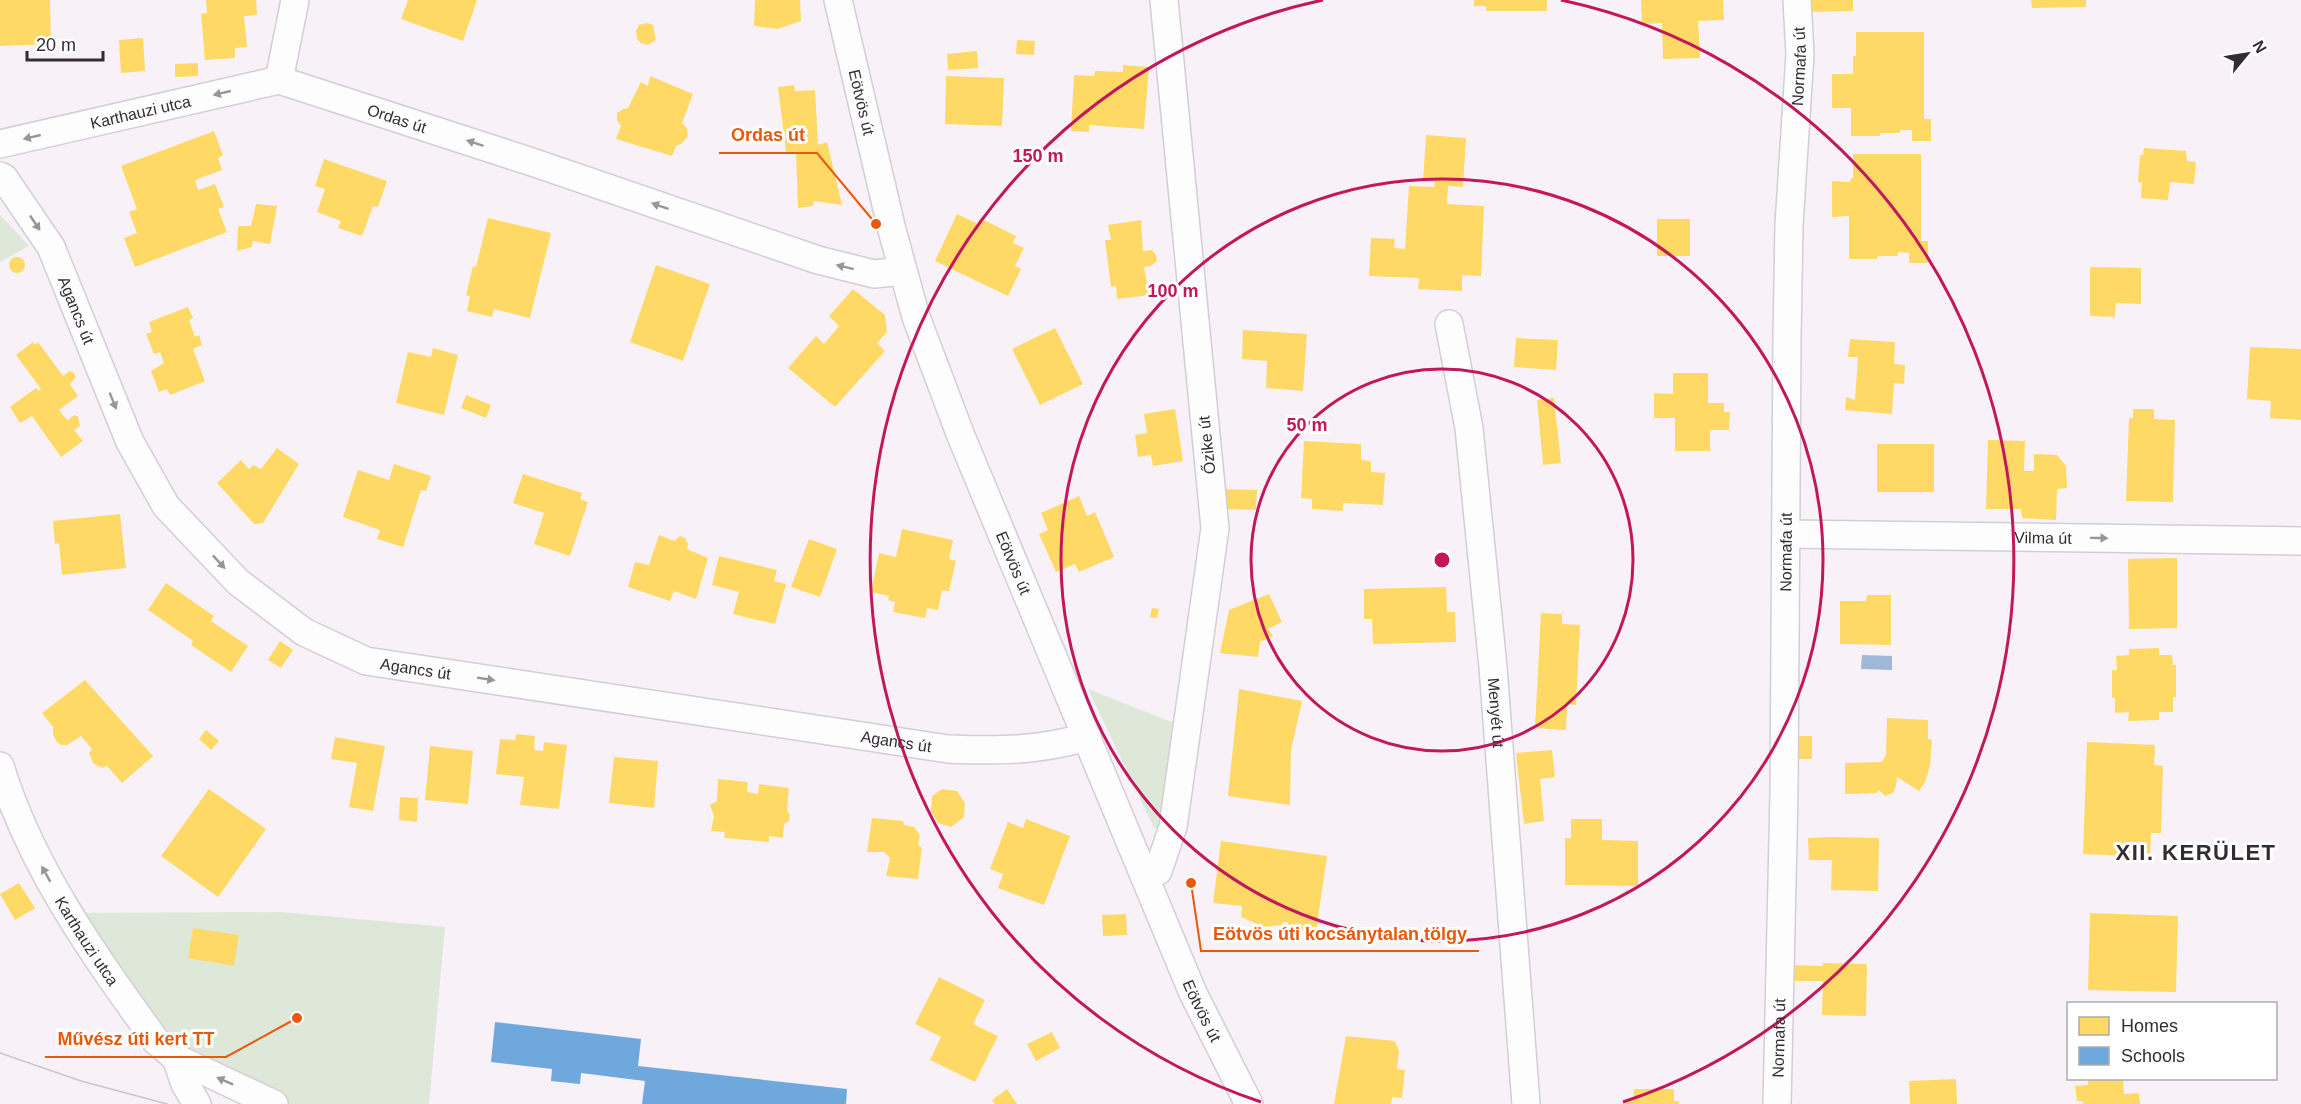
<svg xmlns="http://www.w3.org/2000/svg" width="2301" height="1104" font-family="Helvetica,sans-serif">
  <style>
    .green { fill: #dde8d9 }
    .water { fill: #9fb8d8 }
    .homes { fill: #ffd966 }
    .schools { fill: #6fa8dc }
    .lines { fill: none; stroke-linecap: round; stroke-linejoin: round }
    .minor-casing { stroke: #d3ced4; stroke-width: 30 }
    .minor { stroke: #fefdfe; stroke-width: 27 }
    .tram { stroke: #c8c6c8; stroke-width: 1.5 }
    .oneway { fill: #989598 }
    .ring { fill: none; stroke: #c2185b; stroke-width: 3 }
    .labels { text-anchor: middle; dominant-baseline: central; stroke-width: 6; stroke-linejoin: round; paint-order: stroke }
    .street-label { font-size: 16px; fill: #322d32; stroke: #fff }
    .district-label { font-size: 22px; font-weight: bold; letter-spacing: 1.5px; fill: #322d32; stroke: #fff }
    .centre { fill: #c2185b; stroke: #fff; stroke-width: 3 }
    .ring-label { font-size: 18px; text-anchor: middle; font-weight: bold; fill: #c2185b; stroke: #fff; stroke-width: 6; stroke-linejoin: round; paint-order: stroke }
    .leader { fill: none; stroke: #e8590c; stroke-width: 2 }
    .callout-dot { fill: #e8590c; stroke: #fff; stroke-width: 2 }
    .callout-label { font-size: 18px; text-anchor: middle; font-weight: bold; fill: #e8590c; stroke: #fff; stroke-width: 6; stroke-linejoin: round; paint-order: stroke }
  </style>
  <rect width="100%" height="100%" fill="#f8f1f8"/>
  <path class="green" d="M0 215 29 246 0 262Z
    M1088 689 1179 725 1162 828H1154Z
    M280 912 445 927 429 1104H288L223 1074 190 1053 165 1028 82 913Z"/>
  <path class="water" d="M1862 655 1892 656V670L1861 669Z"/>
  <path class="homes" d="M0 0H50L51 44 0 46Z
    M206 0H256L257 15 244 16 247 47 235 48V58L205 60 201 14 207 13Z
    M408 0H477L463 41 401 19Z
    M755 0H800L801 21 777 29 754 26Z
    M1474 0H1547V11H1486V6H1474Z
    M1641 0H1723L1724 20 1698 21 1700 58 1663 59 1662 23 1642 24Z
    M1802 0H1853V11L1803 12Z
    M2031 0H2086V7L2032 8Z
    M647 23 653 25 656 40 648 45 641 43 637 39 636 31 639 25Z
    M1856 32H1924V119H1931V141H1912V130H1900V133H1880V136H1851V108H1832V74H1853V56H1856Z
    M143 38 145 71 121 73 119 40Z
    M1017 40 1035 41 1034 55 1016 54Z
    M977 51 978 68 948 70 947 54Z
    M198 63V76L175 77V64Z
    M1123 65 1149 67 1144 129 1089 125V132L1071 131 1074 75 1094 76 1095 71 1123 72Z
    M650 76 693 94 682 123 687 128 688 136 681 144 676 146 672 156 616 139 621 126 617 120V113L623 109 628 108 641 82 648 86Z
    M946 76 1004 78 1002 126 945 124Z
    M794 85 795 91 815 90 818 145 827 142 842 205 814 201 813 206 798 208 796 153 786 152 778 87Z
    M214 131 223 155 218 158 222 170 195 180 198 190 215 184 224 207 218 209 227 232 135 267 124 238 137 233 129 212 137 209 121 166Z
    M1426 135 1466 138 1463 187 1448 186 1447 204 1484 206 1481 276 1462 275V291L1418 289 1419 278 1369 276 1371 238 1395 239 1394 248 1405 249 1409 186 1434 187 1435 182H1423Z
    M2144 148 2186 151 2187 161 2196 162 2194 184 2170 182 2168 200 2141 198 2142 183 2138 182 2140 155H2143Z
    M1853 154H1921V241H1928V263H1909V253L1898 252V256H1878L1877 259H1849V216L1832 217V181L1850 182 1851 178H1853Z
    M324 159 387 181 378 207 373 206 362 236 338 228 341 221 317 212 325 189 315 186Z
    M256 204 277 206 270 244 253 241 252 247 237 251 238 226H251Z
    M957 214 978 224 980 218 1016 236 1013 243 1024 248 1015 266 1021 269 1008 296 935 261Z
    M488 218 551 233 530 318 494 309 492 317 467 311 470 296 466 295 473 266 476 267Z
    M1657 219H1690V256H1657Z
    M1141 220 1143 251 1152 250 1156 255 1157 261 1151 266 1144 267 1149 295 1117 299 1116 286 1111 287 1105 240H1111L1108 225Z
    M9 265a8 8 0 1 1 16 0a8 8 0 1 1-16 0Z
    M656 265 710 284 683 361 630 342Z
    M2090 267 2141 268V304L2116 303 2115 317 2090 316Z
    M853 289 885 315 887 332 877 343 885 351 835 407 788 368 816 336 824 344 839 326 829 316Z
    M188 307 193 318 189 320 195 337 199 335 202 345 193 349 205 381 170 395 167 389 159 392 151 371 164 363 160 352 154 354 146 334 152 332 149 322Z
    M1055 328 1083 384 1040 405 1012 349Z
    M1243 330 1307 334 1303 391 1266 388 1267 361 1242 359Z
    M1516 338 1558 340 1556 370 1514 367Z
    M1850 339 1895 342 1894 364 1905 365 1904 384 1894 383 1892 414 1845 410 1846 397 1855 400 1858 357H1848Z
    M33 342 35 345 38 342 63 376 69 371 73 372 76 377 70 384 78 396 59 410 67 420 75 415 78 417 80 426 74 430 83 441 61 457 32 416 20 423 10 407 36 388 39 391 41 389 16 355Z
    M2250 347 2301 349V420L2270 418 2271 401 2247 399Z
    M433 348 458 355 444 415 396 403 408 352 431 357Z
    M1673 373H1708V403H1724V412H1730L1729 430H1710V451H1675V418H1654V393L1673 394Z
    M466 395 491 405 486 418 461 408Z
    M1554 398 1561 463 1543 465 1537 400Z
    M1175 409 1183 461 1153 466 1151 455 1138 457 1135 435 1147 433 1144 414Z
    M2133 409H2154V419L2175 420 2173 502 2126 501 2129 418H2133Z
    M1988 440 2025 441 2024 471H2034V454L2057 455 2066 466 2067 488 2057 489 2056 520 2022 518 2021 509H1986Z
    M1304 441 1361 444V460L1371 461V472L1385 473 1383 505 1343 503V511L1312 509V499L1301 498Z
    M1877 444H1934V492H1877Z
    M277 448 299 464 263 523 254 524 217 483 241 460 249 469 253 465 261 469Z
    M394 464 431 476 426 491 421 490 403 547 377 539 380 530 343 517 358 470 389 480Z
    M523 474 582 493 580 499 588 502 570 556 534 544 544 513 513 503Z
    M1225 489 1257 490 1256 510 1225 509Z
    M1079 496 1087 516 1095 512 1114 557 1079 572 1075 564 1056 572 1039 534 1048 530 1041 513Z
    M120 514 126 568 62 575 59 543 55 544 53 521Z
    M902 529 953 540 949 559 956 561 949 591 942 590 938 610 927 608 925 618 893 612 895 602 888 600 889 596 871 592 879 553 896 557Z
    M659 535 674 541 680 536 685 538 688 544 687 549 708 558 696 599 674 591 670 601 628 587 635 562 649 565Z
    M809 539 837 549 820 597 791 587Z
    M719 556 777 570 774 581 786 584 775 624 733 614 739 592 712 585Z
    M2177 558V628L2129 629 2128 559Z
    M166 583 214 616 211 621 248 646 231 672 191 645 193 641 148 610Z
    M1446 587 1447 612H1455L1456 642 1373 644 1372 619H1364V589Z
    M1269 594 1282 622 1268 629 1273 636 1260 642 1258 657 1220 653 1229 610Z
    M1867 595H1891V645L1840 644V601H1866Z
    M1152 608 1159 609 1157 618 1150 617Z
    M1541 613 1562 614V624L1580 625 1576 705 1567 704 1566 730 1535 728Z
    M280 641 293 650 281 668 268 660Z
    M2159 648V655H2172L2173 665H2176V697H2173V712H2159V720L2128 721 2129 712 2115 713V698H2112V670H2117L2116 656 2129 655V649Z
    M85 680 153 756 122 783 107 766 102 768 93 763 89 753 92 749 81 736 67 745H61L56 741 53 734V727L42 713Z
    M1239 689 1302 701 1291 750 1290 805 1228 796Z
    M1887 718 1928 720V739L1932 740 1930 766 1925 782 1919 791 1897 777 1896 786 1893 793 1885 796 1879 790 1877 793 1845 794V763L1882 762 1886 754Z
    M206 730 219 741 211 750 199 739Z
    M516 734 535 736 534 750 543 751 544 742 567 745 559 809 520 805 524 777 496 774 500 739 515 740Z
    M1796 736H1812V759H1796Z
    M335 737 385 746 373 811 349 807 357 763 331 759Z
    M2087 742 2155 745 2154 765 2163 766 2161 833H2151L2150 857 2083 854Z
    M430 746 473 751 468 804 425 800Z
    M1552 750 1555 777 1540 779 1544 821 1524 824 1516 753Z
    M614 757 658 761 654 808 609 803Z
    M718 779 748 782 747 792 758 794 759 784 789 788 787 811 790 815 789 821 784 824 783 838 769 836V842L724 838 725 832 711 831 714 816 710 805 717 801Z
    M209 789 266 829 218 897 161 856Z
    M942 789 957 791 965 803 964 817 951 827 938 823 931 811 932 796Z
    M400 797 418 798 417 822 399 820Z
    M872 818 903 821 904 825 914 827 920 835 918 845 922 848 918 879 886 876 890 858 884 852H867Z
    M1026 819 1070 836 1044 905 998 888 1003 874 990 869 1008 822 1023 828Z
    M1571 819H1602V840L1638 841V886L1565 885V838H1571Z
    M1833 837 1879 838 1878 891 1831 890 1832 860H1809L1808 838Z
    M1221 841 1327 856 1316 932 1288 928V922H1283L1282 925 1264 927 1241 917 1242 906 1213 903Z
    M19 883 35 908 15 920 0 894Z
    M2090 913 2178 916 2176 992 2088 990Z
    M1126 914 1127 935 1103 936 1102 915Z
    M193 928 239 935 234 966 188 958Z
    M1823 963 1867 964 1866 1016 1822 1015 1823 981H1791V965L1823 966Z
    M939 977 985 1000 973 1024 998 1036 975 1082 930 1060 941 1037 915 1024Z
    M1052 1032 1060 1048 1036 1061 1027 1044Z
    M1346 1036 1395 1041 1399 1051 1397 1069 1405 1070 1402 1098 1392 1097 1391 1104H1334Z
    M2088 1078H2123L2124 1094 2139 1093 2140 1104H2083V1101H2077L2075 1086 2088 1085Z
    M1956 1079 1957 1104H1910L1909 1081Z
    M1007 1089 1017 1104H995L992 1100Z
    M1634 1089H1674V1101H1679V1104H1625V1100H1634Z"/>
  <path class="schools" d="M495 1022 641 1039 638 1066 847 1089 846 1104H642L645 1081 581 1073 580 1084 551 1081 552 1069 491 1062Z"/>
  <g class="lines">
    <defs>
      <g id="minor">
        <path id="s1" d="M838 0 892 230 916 317 961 436 1193 993 1249 1104"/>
        <path id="s2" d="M279 80 532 162 818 260 874 274 902 271"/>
        <path d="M279 80 295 0"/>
        <path id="s3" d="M0 144 279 80"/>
        <path id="s4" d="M0 176 4 178 51 247 130 442 166 506 238 582 304 632 366 661 948 749C1000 751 1036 751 1087 737"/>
        <path id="s5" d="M1449 324 1469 428 1493 667 1526 1104"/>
        <path id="s6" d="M1787 534 2301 541"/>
        <path id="s7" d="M0 766C31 868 94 955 156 1041L176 1058 185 1084 197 1104"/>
        <path d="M1145 877 1158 871 1173 827 1215 528 1164 0"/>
        <path d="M176 1058 274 1104"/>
        <path id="s8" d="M1777 1104 1784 793 1787 337 1789 225 1800 54 1797 0"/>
      </g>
    </defs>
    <use href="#minor" class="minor-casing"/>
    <use href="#minor" class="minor"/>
    <path class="tram" d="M0 1053 81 1081 167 1104"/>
  </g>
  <defs><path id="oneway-solid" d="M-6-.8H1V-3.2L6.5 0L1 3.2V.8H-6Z" transform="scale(1.5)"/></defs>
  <g class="oneway">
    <use href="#oneway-solid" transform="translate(222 93) rotate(167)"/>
    <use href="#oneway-solid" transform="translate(32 137) rotate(167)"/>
    <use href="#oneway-solid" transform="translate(475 143) rotate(-162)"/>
    <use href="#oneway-solid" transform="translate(660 206) rotate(-161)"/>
    <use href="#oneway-solid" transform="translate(35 223) rotate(56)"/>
    <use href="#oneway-solid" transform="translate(845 267) rotate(-166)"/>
    <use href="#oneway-solid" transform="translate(113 401) rotate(68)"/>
    <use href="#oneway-solid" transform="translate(2099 538) rotate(1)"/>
    <use href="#oneway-solid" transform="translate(219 562) rotate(47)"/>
    <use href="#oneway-solid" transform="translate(486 679) rotate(9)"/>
    <use href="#oneway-solid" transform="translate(46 874) rotate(-119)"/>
    <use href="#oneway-solid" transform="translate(225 1081) rotate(-156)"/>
  </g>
  <g class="ring">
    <circle cx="1442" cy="560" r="191"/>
    <circle cx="1442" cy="560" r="381"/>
    <path d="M1261 1102A572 572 0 0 1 1323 0M1561 0A572 572 0 0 1 1623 1102"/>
  </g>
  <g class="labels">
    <g class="street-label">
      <text stroke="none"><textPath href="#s8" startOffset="1038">Normafa út</textPath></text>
      <text stroke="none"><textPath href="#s1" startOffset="105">Eötvös út</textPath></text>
      <text stroke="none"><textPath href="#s3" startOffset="144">Karthauzi utca</textPath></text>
      <text stroke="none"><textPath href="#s2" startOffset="124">Ordas út</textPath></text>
      <text stroke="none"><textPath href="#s4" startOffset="156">Agancs út</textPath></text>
      <text transform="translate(1207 445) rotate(-96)">Őzike út</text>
      <text stroke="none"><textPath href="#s6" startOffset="256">Vilma út</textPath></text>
      <text stroke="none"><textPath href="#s8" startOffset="552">Normafa út</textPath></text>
      <text stroke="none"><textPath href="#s1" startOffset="591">Eötvös út</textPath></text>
      <text stroke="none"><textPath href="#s4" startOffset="678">Agancs út</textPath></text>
      <text stroke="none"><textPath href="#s5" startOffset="392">Menyét út</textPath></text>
      <text stroke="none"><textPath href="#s4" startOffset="1164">Agancs út</textPath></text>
      <text stroke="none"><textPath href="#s7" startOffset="196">Karthauzi utca</textPath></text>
      <text stroke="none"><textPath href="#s1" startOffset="1077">Eötvös út</textPath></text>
      <text stroke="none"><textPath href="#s8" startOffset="66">Normafa út</textPath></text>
    </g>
    <g class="district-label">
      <text x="2196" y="852">XII. KERÜLET</text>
    </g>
  </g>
  <circle cx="1442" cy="560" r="9" class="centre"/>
  <g class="ring-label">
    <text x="1038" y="162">150 m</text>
    <text x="1173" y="297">100 m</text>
    <text x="1307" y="431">50 m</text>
  </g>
  <path class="leader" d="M876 224L817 153H719M1191 883L1201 951H1479M297 1018L226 1057H45"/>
  <g class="callout-dot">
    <circle cx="876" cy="224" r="6"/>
    <circle cx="1191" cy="883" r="6"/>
    <circle cx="297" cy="1018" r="6"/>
  </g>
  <g class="callout-label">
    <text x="768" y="141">Ordas út</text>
    <text x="1340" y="940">Eötvös úti kocsánytalan tölgy</text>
    <text x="136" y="1045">Művész úti kert TT</text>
  </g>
  <rect x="2067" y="1002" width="210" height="78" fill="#ffffff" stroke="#adabad" stroke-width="1.5"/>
  <rect x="2079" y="1017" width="30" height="18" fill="#ffd966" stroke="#adabad" stroke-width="1.5"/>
  <text x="2121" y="1032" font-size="18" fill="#322d32">Homes</text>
  <rect x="2079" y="1047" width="30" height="18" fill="#6fa8dc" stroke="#adabad" stroke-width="1.5"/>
  <text x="2121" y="1062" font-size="18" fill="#322d32">Schools</text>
  <g transform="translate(2247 54) rotate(60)" stroke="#ffffff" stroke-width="4.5" paint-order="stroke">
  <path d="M0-4.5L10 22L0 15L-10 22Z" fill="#322d32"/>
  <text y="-9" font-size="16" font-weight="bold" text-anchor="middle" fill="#322d32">N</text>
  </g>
  <path d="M27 51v9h76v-9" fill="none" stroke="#322d32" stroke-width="3"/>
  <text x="36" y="51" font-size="18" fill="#322d32" stroke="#ffffff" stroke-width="4.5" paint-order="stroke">20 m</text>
</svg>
